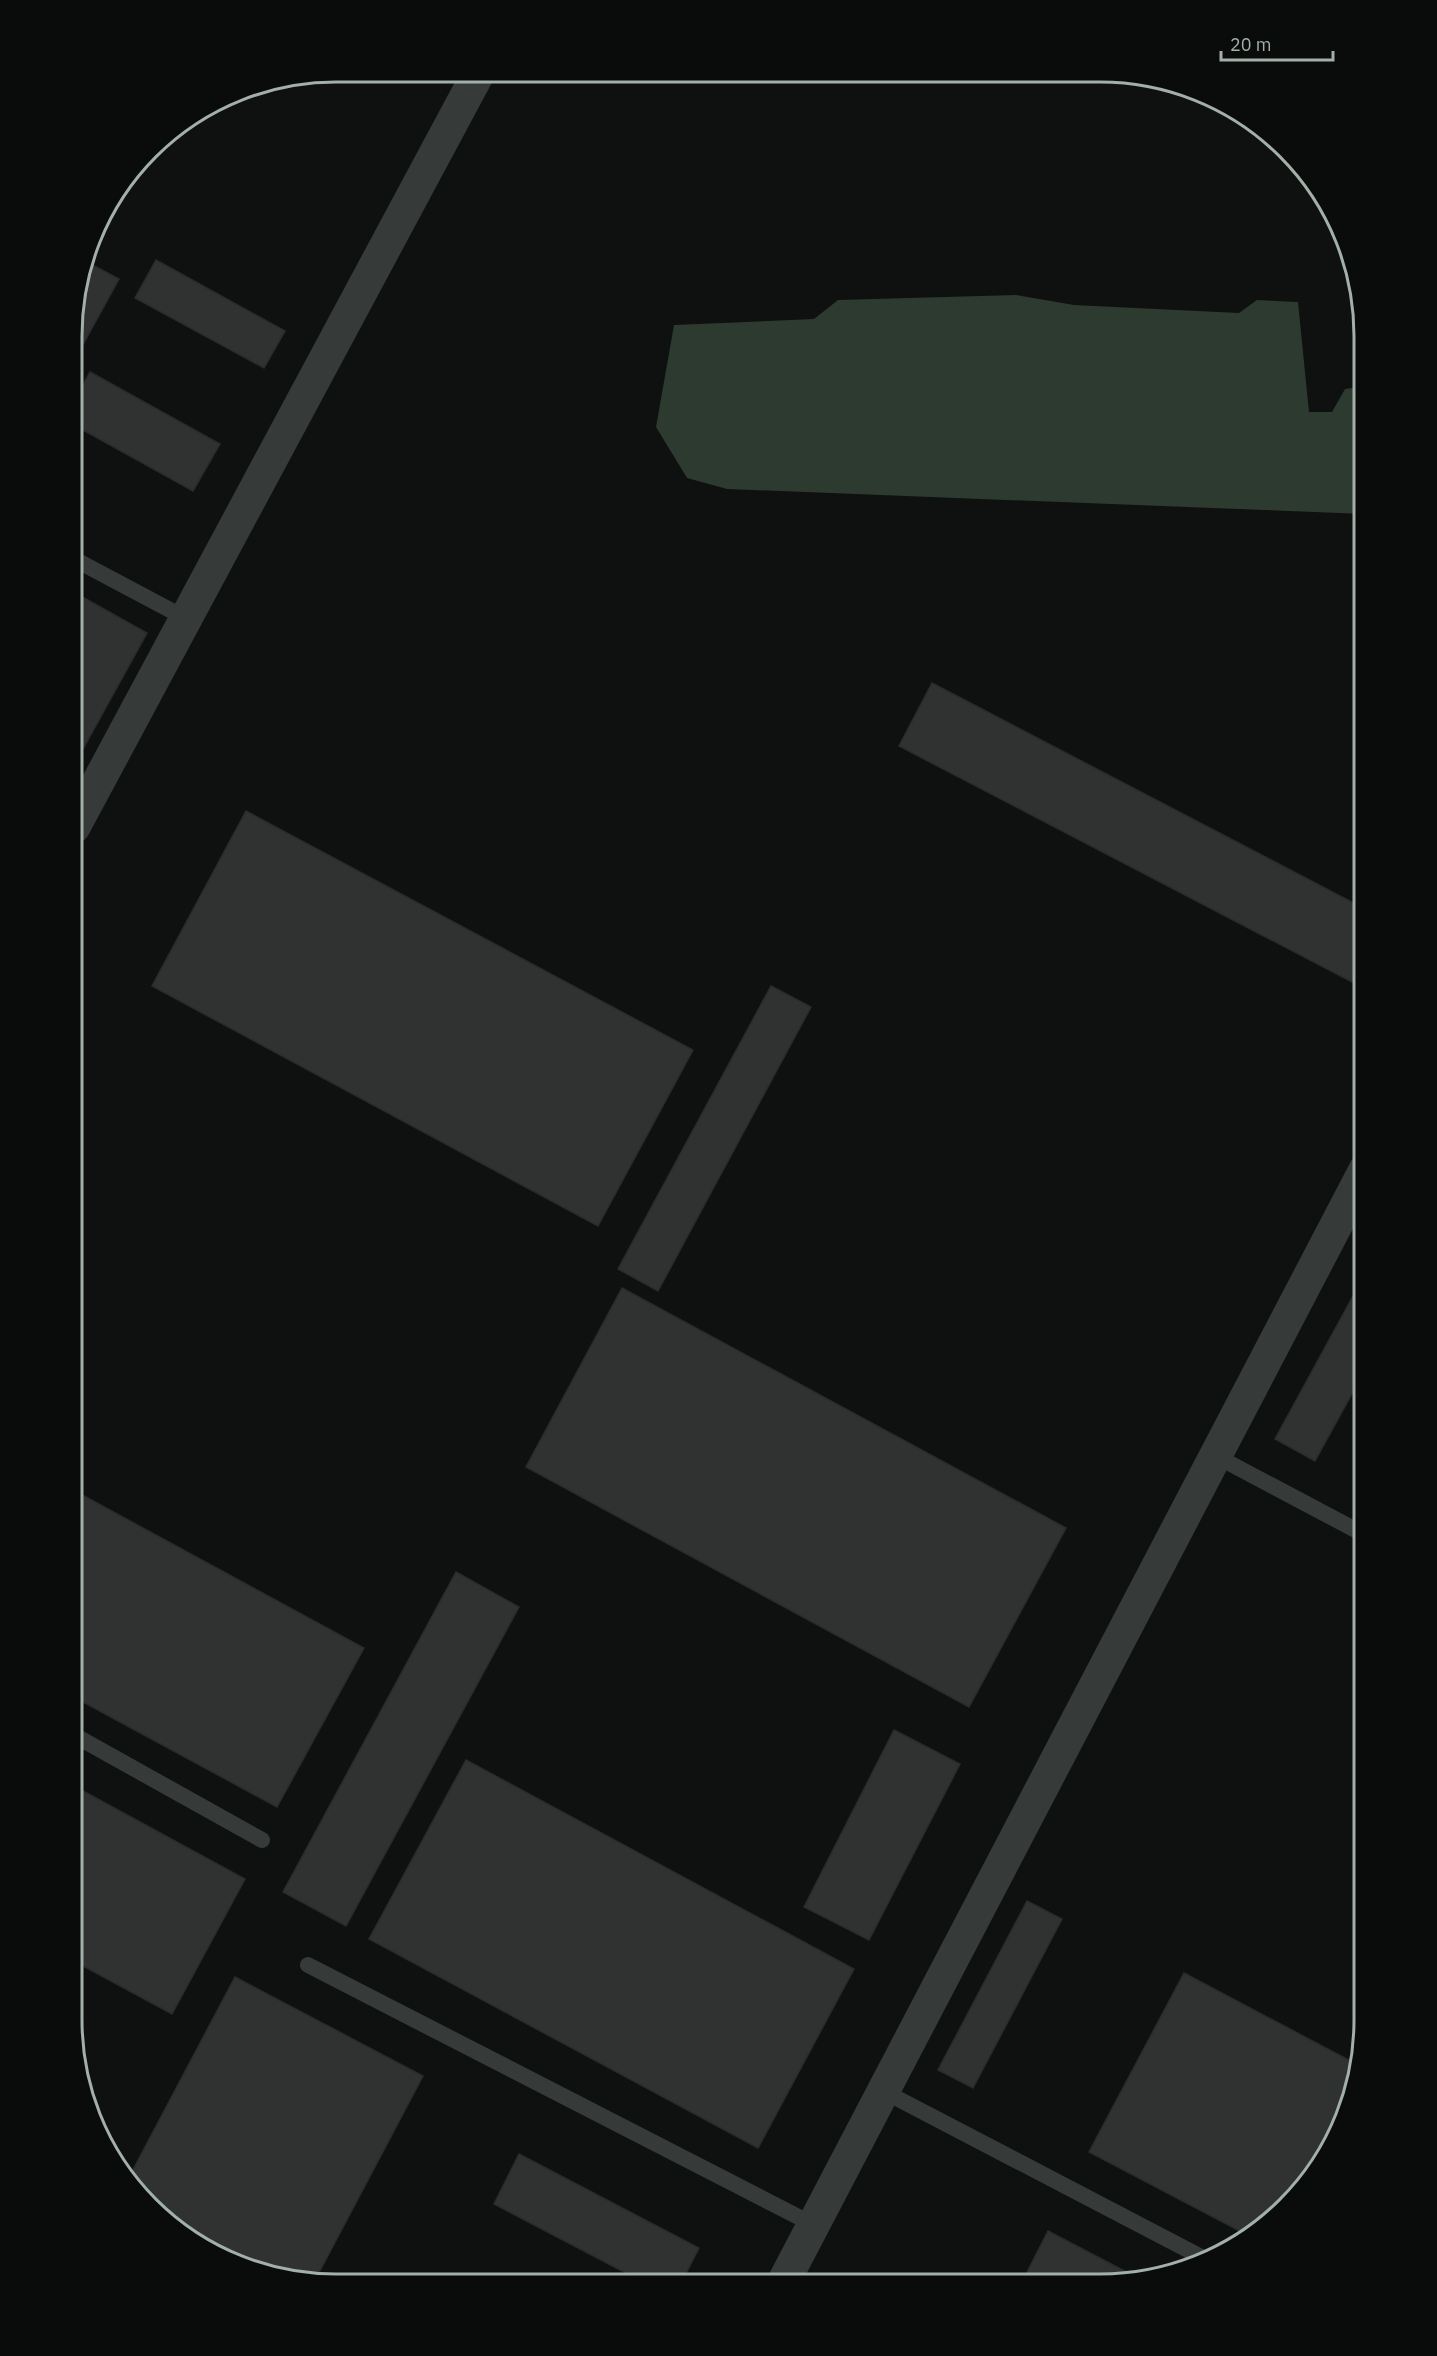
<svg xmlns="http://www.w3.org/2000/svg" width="1437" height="2356" font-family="'IBM Plex Sans',sans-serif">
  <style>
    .water { fill: #2c3a2f }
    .building { fill: #2f3231; stroke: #292c2c; stroke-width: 1.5 }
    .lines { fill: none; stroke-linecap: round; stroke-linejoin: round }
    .service { stroke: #363a38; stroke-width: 16 }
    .minor { stroke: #363a38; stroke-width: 33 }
    .rim { fill: none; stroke: #a2b0a8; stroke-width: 3 }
  </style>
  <rect width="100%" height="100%" fill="#0f1010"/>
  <path class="water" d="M1016 295 1074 305 1239 313 1257 300 1298 302 1309 412H1332L1345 389 1365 386V514L727 489 687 478 656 427 674 325 814 319 838 300Z"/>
  <path class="building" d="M156 260 285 331 264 368 135 298Z
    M87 262 119 279 74 361V303Z
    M90 372 220 444 193 491 74 425V401Z
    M77 594 147 633 78 758 74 756V599Z
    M932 683 1365 909V962L1354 983 899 746Z
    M246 811 693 1050 598 1226 152 986Z
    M771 986 811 1007 658 1291 618 1269Z
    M1365 1274V1370L1315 1461 1275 1439Z
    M622 1288 1066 1528 969 1707 526 1467Z
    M73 1490 364 1648 277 1807 72 1696Z
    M456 1572 519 1607 346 1926 283 1892Z
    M894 1730 960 1764 869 1940 804 1907Z
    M466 1760 854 1969 758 2148 369 1939Z
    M72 1785 245 1879 172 2014 72 1960Z
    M1027 1901 1062 1919 973 2088 938 2070Z
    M1184 1973 1358 2065 1345 2120 1310 2180 1262 2229 1249 2236 1089 2152Z
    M235 1977 423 2076 314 2282H303L236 2264 176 2229 127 2181Z
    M519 2154 699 2248 681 2283H645L494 2204Z
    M1048 2231 1136 2277 1100 2284H1021Z"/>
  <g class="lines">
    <path class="service" d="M74 559 187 619
      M1214 1455 1365 1535
      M72 1734 262 1840
      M308 1965 814 2225
      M885 2092 1207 2260"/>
    <path class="minor" d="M74 827 479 72
      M783 2283C979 1913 1169 1540 1365 1170"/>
  </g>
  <path d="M0 0H1437V2356H0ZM336 82H1100A254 254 0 0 1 1354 336V2020A254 254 0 0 1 1100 2274H336A254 254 0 0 1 82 2020V336A254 254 0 0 1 336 82Z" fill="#0a0b0b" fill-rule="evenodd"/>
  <path class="rim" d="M336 82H1100A254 254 0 0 1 1354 336V2020A254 254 0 0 1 1100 2274H336A254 254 0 0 1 82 2020V336A254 254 0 0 1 336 82Z"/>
  <path d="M1221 51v9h112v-9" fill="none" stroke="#a2b0a8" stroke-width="3"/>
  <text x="1230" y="51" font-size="18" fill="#a2b0a8" stroke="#0a0b0b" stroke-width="4.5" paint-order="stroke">20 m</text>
</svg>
